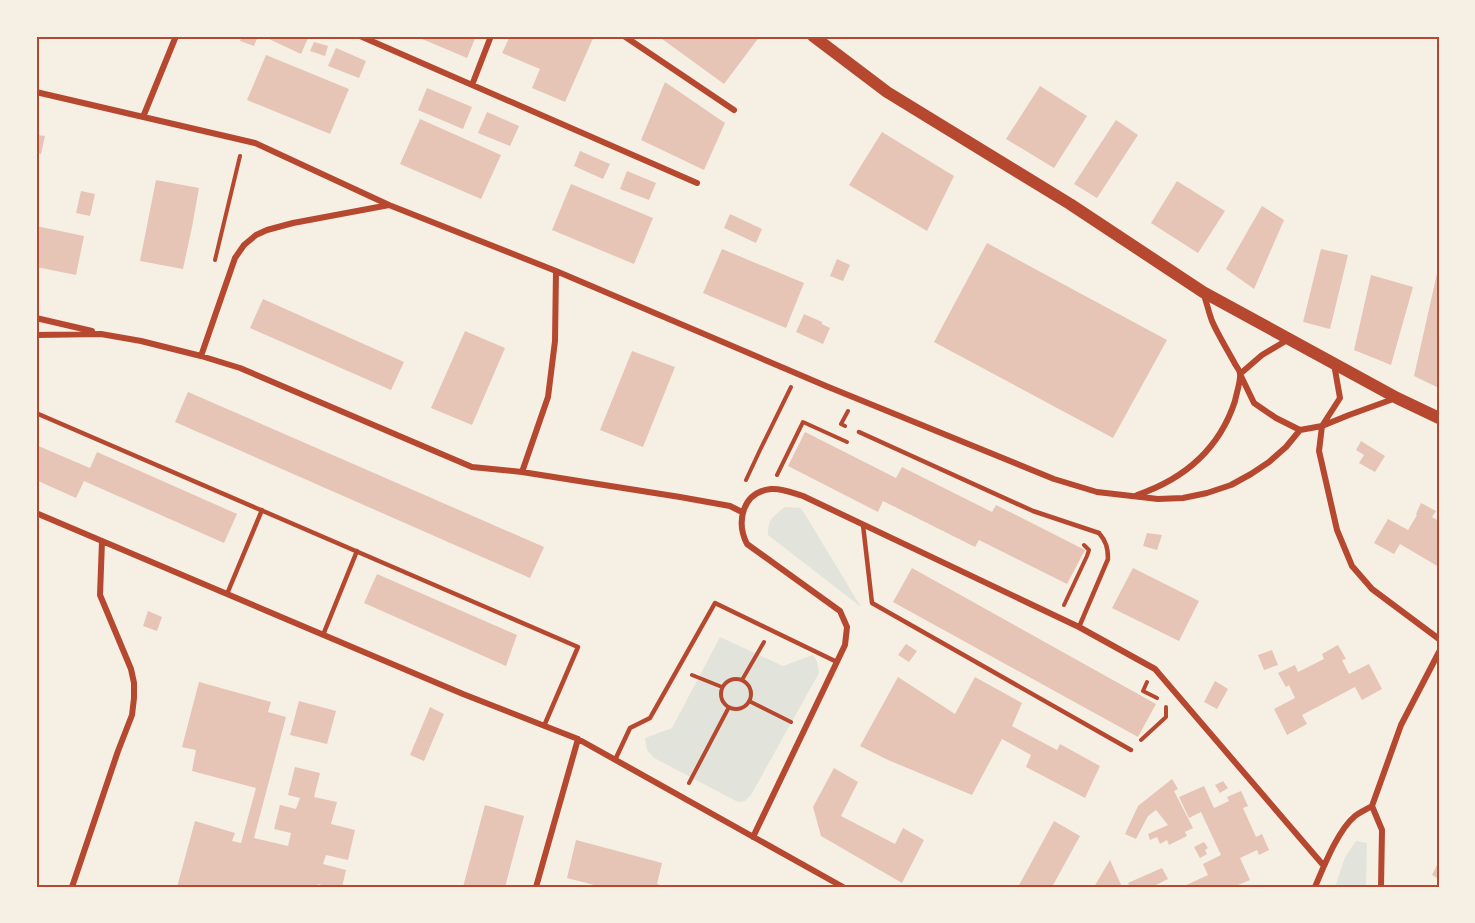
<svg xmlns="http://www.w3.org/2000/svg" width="1475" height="923" font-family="Cabin,sans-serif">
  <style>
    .green { fill: #e2e4dc }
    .building { fill: #e6c5b7 }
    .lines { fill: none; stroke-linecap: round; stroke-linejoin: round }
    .path { stroke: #b5482f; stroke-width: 4 }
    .service { stroke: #b5482f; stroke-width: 4.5 }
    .minor { stroke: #b5482f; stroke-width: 6 }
    .secondary { stroke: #b5482f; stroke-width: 12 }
    .neatline { fill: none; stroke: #b5482f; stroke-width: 2 }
  </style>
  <rect width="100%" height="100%" fill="#f6efe4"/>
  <path class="green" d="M785 507 800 508 803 511 861 607 768 535C768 518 773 517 785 507Z
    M720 637 783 666 813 655 817 661 819 673 751 795 745 801 738 802 654 758 647 750 645 738 672 728Z
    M1356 841 1367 843 1366 887H1335L1345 857Z"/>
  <path class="building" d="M242 36H258L254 46 240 41Z
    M270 36H309L301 54 269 39Z
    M415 36H476L467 58Z
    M510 36H594L565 102 532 88 540 69 502 53Z
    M658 36H760L724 84Z
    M314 42 328 46 325 56 310 51Z
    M336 48 366 61 359 78 328 66Z
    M266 55 349 89 330 134 247 100Z
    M665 82 725 123 704 170 641 140Z
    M1040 86 1087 116 1054 168 1006 139Z
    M427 88 472 107 463 129 418 110Z
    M487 112 519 126 510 146 478 133Z
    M420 119 501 155 481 199 400 164Z
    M1116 120 1138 135 1097 198 1074 184Z
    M882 132 954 176 927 231 849 185Z
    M36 135 45 136 41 154 36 153Z
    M580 151 610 164 603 179 574 166Z
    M627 171 656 183 649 200 620 189Z
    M156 180 199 188 192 227 183 269 140 261Z
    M1177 181 1225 211 1198 253 1151 223Z
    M571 184 653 218 634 264 552 230Z
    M81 191 95 194 90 216 76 213Z
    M1262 206 1284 220 1254 289 1226 269Z
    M730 214 762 229 756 243 724 228Z
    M36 226 84 236 76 275 36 267Z
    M987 243 1167 340 1113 438 934 342Z
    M722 249 804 283 786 328 703 293Z
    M1321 249 1348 255 1330 329 1303 322Z
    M837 259 850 265 843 281 830 276Z
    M1438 269 1439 270V388L1414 376Z
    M1371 275 1413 287 1391 365 1354 350Z
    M263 299 404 362 391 390 250 328Z
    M804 314 822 322V324L830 328 823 344 796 332Z
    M465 331 505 348 472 425 431 408Z
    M632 351 675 367 643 447 600 430Z
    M188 392 544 547 530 578 175 422Z
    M805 432 896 478 902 467 992 512 996 505 1085 550 1067 584 979 540 975 547 883 501 878 512 788 466Z
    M1361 441 1385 456 1375 472 1359 463 1364 455 1356 450Z
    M36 445 90 468 97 452 237 514 224 543 84 481 76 498 36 480Z
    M1421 503 1436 511 1432 517 1439 521V567L1400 544 1394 554 1374 543 1388 519 1408 530 1417 515 1416 514Z
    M1147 533 1162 535 1157 550 1143 546Z
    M912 568 1156 704 1138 737 893 602Z
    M1133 568 1199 601 1179 641 1112 608Z
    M377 574 517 635 506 666 364 603Z
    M148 611 162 617 157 631 143 626Z
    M906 644 917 651 909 662 898 655Z
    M1338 645 1346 659 1342 660 1349 674 1369 664 1382 689 1362 700 1355 687 1302 715 1307 724 1287 735 1274 709 1295 698 1289 685 1286 687 1278 673 1295 665 1298 672 1324 659 1322 654Z
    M1272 650 1278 665 1264 670 1258 655Z
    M898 677 955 714 975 677 1022 703 1012 726 1057 750 1060 744 1100 766 1085 798 1026 767 1031 755 1002 739 972 795 888 760 860 746Z
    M1215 681 1228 689 1217 709 1204 702Z
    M199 682 271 702 268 712 286 717 254 838 288 846 291 833 274 829 280 805 296 809 300 798 288 795 295 767 320 773 314 797 337 802 331 824 355 830 348 860 326 855 323 864 346 870 342 887H330L318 884 317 887H177L195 821 235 833 232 841 241 843 256 788 192 771 196 750 182 747Z
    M299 701 336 711 327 744 290 735Z
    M430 707 444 714 424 761 410 755Z
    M834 768 858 782 841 816 895 844 903 828 924 840 902 883 821 836 813 807Z
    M1172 779 1178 789 1174 791 1193 828 1185 832 1187 836 1169 845 1167 840 1160 844 1157 837 1150 840 1148 834 1168 825 1156 810 1148 816 1136 839 1125 834 1138 806Z
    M1223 781 1228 788 1220 793 1215 785Z
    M1204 786 1214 808 1229 801 1227 797 1241 791 1248 806 1243 808 1256 837 1262 834 1269 850 1259 855 1257 850 1240 858 1250 880 1233 887H1182L1208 875 1203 864 1221 855 1201 812 1189 818 1179 797Z
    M485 805 524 816 505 887H463Z
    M1054 821 1080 836 1052 887H1018Z
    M576 840 662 863 657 884 667 887H602L567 878Z
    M1204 842 1208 848 1205 850 1207 854 1200 858 1194 847Z
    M1110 860 1122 887H1094Z
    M1439 861V879L1432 875Z
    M1162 868 1168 879 1152 887H1130L1128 883Z"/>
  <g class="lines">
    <path class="path" d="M215 260 240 156
      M845 426 841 424 848 411
      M777 475 803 422 847 442
      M746 480 760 450 791 387
      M1064 605 1087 556 1089 550 1084 545
      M692 675 722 687
      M721 694a15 15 0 1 1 30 0a15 15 0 1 1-30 0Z
      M742 680 764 642
      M1147 682 1143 691 1157 698
      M749 701 791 722
      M1141 740 1166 717V707
      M689 783 729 707"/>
    <path class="service" d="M36 413 578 647 544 726
      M859 432 1033 511 1099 533C1106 541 1108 548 1108 559L1079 627
      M863 525 872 603 1131 750
      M227 594 262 510
      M323 635 357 551
      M615 760 630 728 650 718 715 603 837 662"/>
    <path class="minor" d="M360 36 697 183
      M624 36 734 110
      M472 85 491 36
      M36 92 255 143 389 205 556 271 826 386 1054 479 1097 492 1158 499 1183 498 1207 493 1231 485 1251 474 1269 462 1286 447 1300 430 1322 426 1349 415 1396 398
      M143 117 176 36
      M36 318 92 331
      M36 335 101 334 141 341 201 356 240 368 472 467 522 472 680 497 730 506 742 512
      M1289 339 1262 355 1240 374 1254 403 1276 418 1300 430
      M201 356 235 258 244 245 256 235 267 230 293 223 389 205
      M1334 364 1340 398 1322 426 1319 451 1337 530 1352 566 1372 589 1439 639
      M522 472 548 397 555 341 556 271
      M1137 495C1184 479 1219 450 1235 401 1236 395 1241 380 1240 374 1240 370 1235 365 1234 362 1227 349 1218 335 1212 321 1209 313 1207 304 1204 295
      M36 513 463 694 578 739 843 887
      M1372 806 1382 830 1381 887
      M753 837 845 645 847 627 840 611 747 544C736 522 742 492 771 489 782 488 793 493 803 496L1079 627 1155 669 1324 866
      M72 887 118 751 132 715 134 698V683L131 669 100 595 102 541
      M536 887 578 739
      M1315 887C1324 866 1338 830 1355 816 1360 812 1367 809 1372 806L1401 725 1439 652"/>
    <path class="secondary" d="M813 36 887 92 1070 204 1203 292 1397 398 1439 418"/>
  </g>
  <rect width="1475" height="923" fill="none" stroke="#f6efe4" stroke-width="75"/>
  <rect x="38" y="38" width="1400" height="848" class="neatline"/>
</svg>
